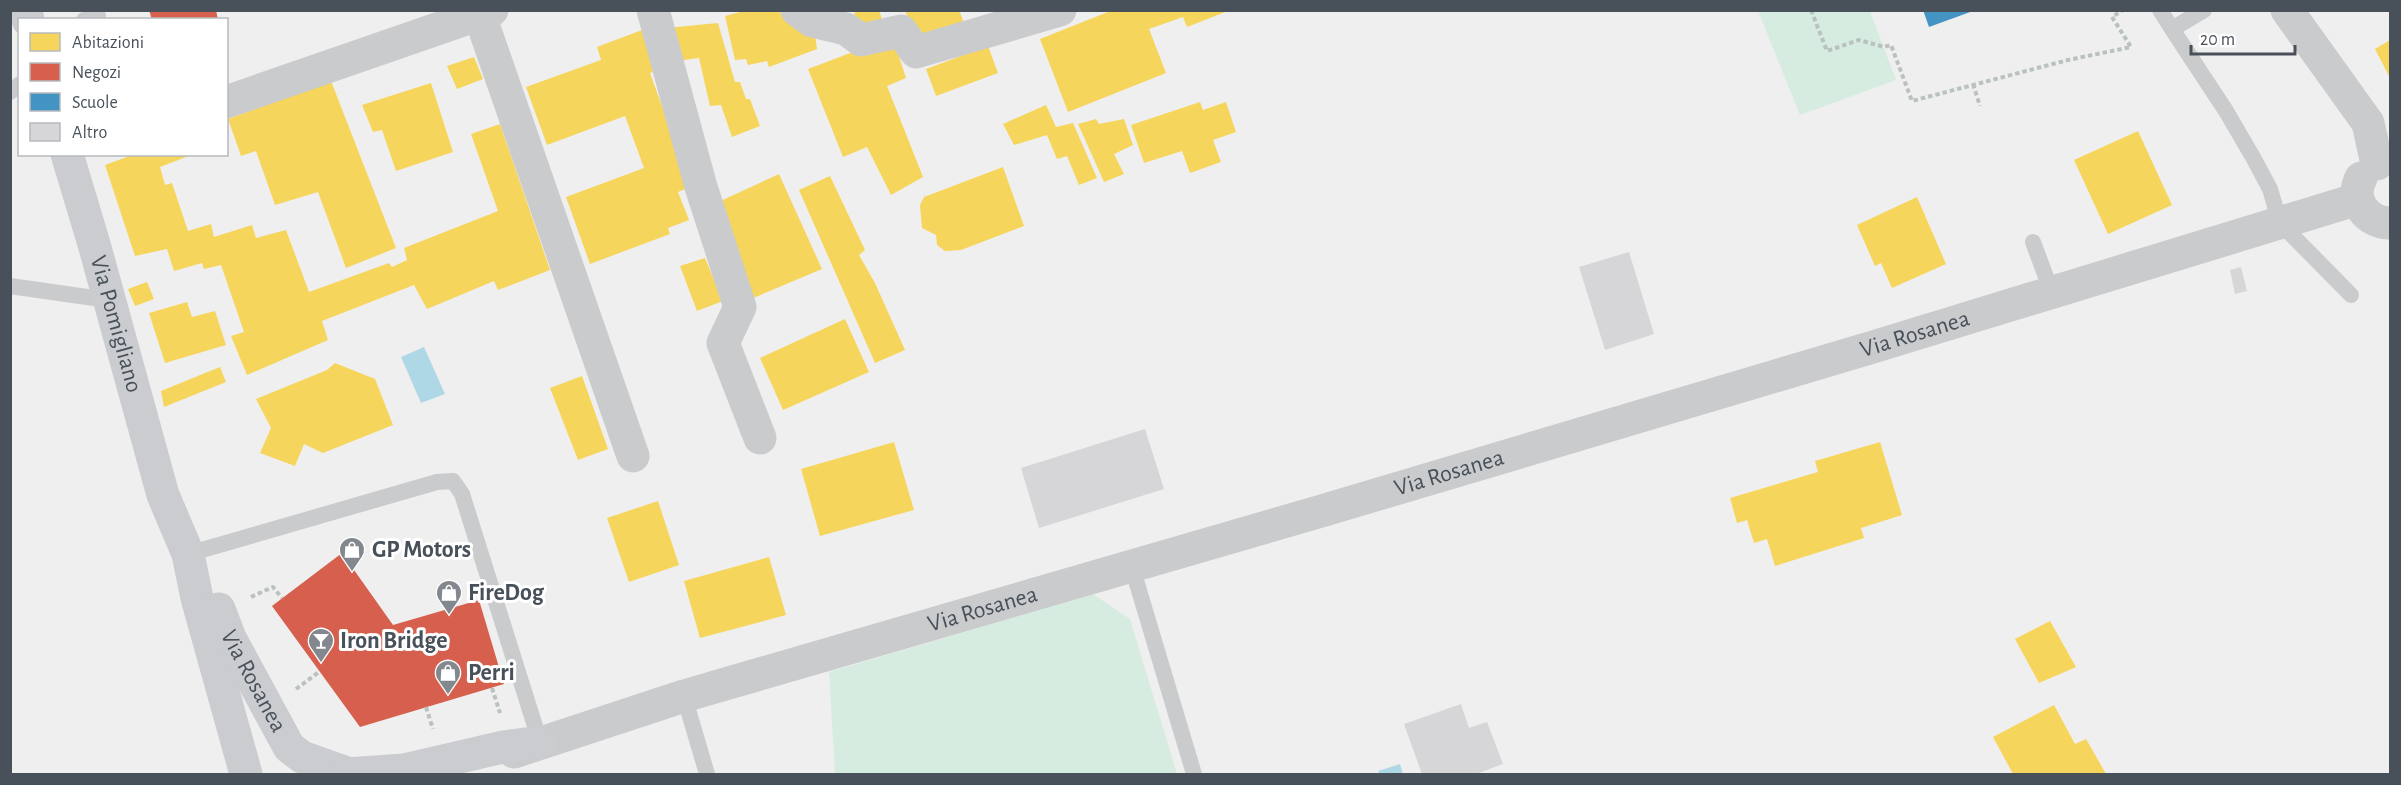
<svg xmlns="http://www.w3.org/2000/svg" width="2401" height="785" font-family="'Alegreya Sans',sans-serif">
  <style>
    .green { fill: #d6ece0 }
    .water { fill: #afd8e6 }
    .homes { fill: #f6d55c }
    .shops { fill: #d6604d }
    .schools { fill: #4393c3 }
    .building { fill: #d6d6d8 }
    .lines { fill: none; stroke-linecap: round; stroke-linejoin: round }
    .path { stroke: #b9c2bf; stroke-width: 4; stroke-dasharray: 4.5 3; stroke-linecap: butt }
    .lane { stroke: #cacbcd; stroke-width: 16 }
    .street { stroke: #cacbcd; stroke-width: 33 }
    .secondary { stroke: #cacccf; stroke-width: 33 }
    .labels { text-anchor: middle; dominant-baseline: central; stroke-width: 6; stroke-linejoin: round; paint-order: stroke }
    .street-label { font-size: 24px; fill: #48515a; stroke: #fff }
    .poi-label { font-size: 24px; font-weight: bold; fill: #48515a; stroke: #fff; text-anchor: start }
  </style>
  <rect width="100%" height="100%" fill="#f0efef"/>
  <path class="green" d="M1758 11H1870L1896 80 1800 115Z
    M1093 594 1130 619 1177 774H835L829 672Z"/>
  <path class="water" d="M424 347 445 394 421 403 401 357Z
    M1400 764 1403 774H1380L1378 771Z"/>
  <path class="homes" d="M748 10H775L814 29 817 49 769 67 767 61 748 65 746 59 735 60 725 16Z
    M860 10H879L884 25 861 33 854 13Z
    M905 10H959L964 23 916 41Z
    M1113 10H1228V11L1187 27 1183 17 1149 29 1166 73 1068 112 1040 39Z
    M718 23 735 82H740L746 99H750L760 126 732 137 721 105 710 106 699 58 670 62 666 28Z
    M642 30 656 71 650 73 684 167 688 188 678 192 689 220 668 228 670 234 590 264 566 197 644 168 625 116 547 145 526 87 601 60 597 47Z
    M2390 40V78L2375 49Z
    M895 44 906 78 887 86 923 177 891 195 867 147 843 157 808 69 866 47Z
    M988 46 998 73 936 96 926 69Z
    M474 57 483 79 457 89 447 66Z
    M331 81 396 248 346 268 318 192 275 205 256 151 241 156 228 119Z
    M431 83 453 152 396 171 382 130 373 132 362 105Z
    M1200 102 1203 110 1226 102 1236 132 1213 140 1221 162 1190 173 1182 151 1144 163 1131 125Z
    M1046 105 1056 127 1073 123 1097 178 1079 185 1067 156 1057 159 1047 135 1014 145 1003 124Z
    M1096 119 1099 124 1124 119 1133 145 1114 154 1124 174 1104 182 1078 124Z
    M500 124 550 270 498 290 494 281 427 309 414 285 322 321 328 340 247 375 231 336 244 332 221 265 204 269 202 263 174 271 167 249 135 256 105 165 135 154H194L160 167 165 185 172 183 188 231 211 224 214 237 252 225 256 238 286 230 309 292 389 263 392 267 407 260 404 248 498 211 471 134Z
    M2138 131 2172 205 2108 234 2074 160Z
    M1003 167 1024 226 961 250 945 251 937 245 936 235 922 228 920 205 924 197Z
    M779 174 822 269 751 299 714 204Z
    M830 176 865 250 859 255 875 283 905 350 875 363 799 190Z
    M1917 197 1946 264 1892 288 1881 263 1875 266 1857 225Z
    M705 258 723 301 697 311 680 266Z
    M147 282 154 299 135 306 128 289Z
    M187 302 192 317 215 311 226 345 165 363 149 313Z
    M845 319 869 372 783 410 760 358Z
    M335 363 375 379 393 425 323 453 304 444 295 466 260 453 271 428 256 399 327 370Z
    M220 367 226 382 164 407 161 391Z
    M582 376 608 449 578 460 550 388Z
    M894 442 914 510 820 536 801 469Z
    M1880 442 1902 515 1861 528 1864 538 1775 566 1767 539 1754 543 1747 520 1737 523 1730 498 1818 472 1815 461Z
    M658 501 679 565 629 582 607 518Z
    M769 557 786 615 700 638 684 581Z
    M2050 621 2076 667 2039 683 2015 639Z
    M2054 705 2075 744 2086 739 2106 774H2013L1993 737Z"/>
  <path class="shops" d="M149 10H216L218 20H152Z
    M342 553 393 625 479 600 504 684 360 727 272 606Z"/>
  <path class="schools" d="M1923 10H1973V11L1929 27Z"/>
  <path class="building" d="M1629 252 1654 334 1605 350 1579 267Z
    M2241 267 2247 291 2235 294 2230 270Z
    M1145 429 1164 489 1039 528 1021 468Z
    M1461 704 1469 728 1487 722 1503 764 1476 774H1422L1404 724Z"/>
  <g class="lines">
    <path class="path" d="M1811 10 1827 51 1859 40 1884 47 1891 45 1912 101 2068 60 2131 47 2112 17 2123 10
      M1973 84 1980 106
      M251 597 273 587 282 598
      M492 688 500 713
      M296 689 319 672
      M426 707 433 729"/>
    <path class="lane" d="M2160 10 2172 29
      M2204 10 2172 29 2226 111 2254 159 2270 189 2280 223 2351 295
      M84 20 98 16
      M10 92 20 84
      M2033 242 2052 293
      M10 286 108 300
      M188 554 437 482 453 481 462 494 540 742
      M1132 567 1194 774
      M684 696 707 774"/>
    <g class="street">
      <path d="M653 10 701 187 740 307 723 343 760 438"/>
      <path d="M797 10 812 21 846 29 861 40 901 31 916 52 1060 10"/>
      <path d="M2287 10 2368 123 2377 164"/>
      <path d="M480 16 633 456"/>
      <path d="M226 102 492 10"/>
      <path d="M2361 178C2349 200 2367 223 2390 223"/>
      <path id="s1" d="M514 752 684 696 1318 512 1873 347 2358 199"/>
    </g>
    <g class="secondary">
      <path d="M26 10 28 20"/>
      <path id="s2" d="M67 154 94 244 163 495 188 554 197 598 246 774"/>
      <path id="s3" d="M219 609 230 638 289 747 302 757 350 774"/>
      <path d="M347 774 404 770 503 747 540 742"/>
    </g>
  </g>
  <defs>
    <symbol id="shop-pin" viewBox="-11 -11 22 30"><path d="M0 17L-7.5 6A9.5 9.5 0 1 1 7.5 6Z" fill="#83888e" stroke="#fff"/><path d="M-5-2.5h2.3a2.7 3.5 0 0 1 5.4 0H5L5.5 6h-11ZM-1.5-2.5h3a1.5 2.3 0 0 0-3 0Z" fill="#fff"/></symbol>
    <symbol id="bar-pin" viewBox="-11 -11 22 30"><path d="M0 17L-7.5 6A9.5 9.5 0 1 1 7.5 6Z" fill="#83888e" stroke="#fff"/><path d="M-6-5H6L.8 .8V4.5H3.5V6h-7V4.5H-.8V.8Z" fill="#fff"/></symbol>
  </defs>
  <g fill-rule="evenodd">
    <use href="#shop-pin" x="337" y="535" width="30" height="40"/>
    <use href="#shop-pin" x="434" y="578" width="30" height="40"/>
    <use href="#bar-pin" x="306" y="626" width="30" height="40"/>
    <use href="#shop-pin" x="433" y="658" width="30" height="40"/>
  </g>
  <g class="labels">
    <g class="street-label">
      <text stroke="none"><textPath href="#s2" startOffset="177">Via Pomigliano</textPath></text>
      <text stroke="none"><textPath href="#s1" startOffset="1462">Via Rosanea</textPath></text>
      <text stroke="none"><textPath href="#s1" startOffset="976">Via Rosanea</textPath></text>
      <text stroke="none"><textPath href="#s1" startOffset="490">Via Rosanea</textPath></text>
      <text stroke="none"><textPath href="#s3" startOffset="80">Via Rosanea</textPath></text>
    </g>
    <g class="poi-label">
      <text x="372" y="550">GP Motors</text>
      <text x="468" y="593">FireDog</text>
      <text x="340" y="641">Iron Bridge</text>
      <text x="468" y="673">Perri</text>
    </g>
  </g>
  <rect width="2401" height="785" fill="none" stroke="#48515a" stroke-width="24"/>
  <rect x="18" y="18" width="210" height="138" fill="#ffffff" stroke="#b6b9bd" stroke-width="1.5"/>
  <rect x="30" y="33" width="30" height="18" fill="#f6d55c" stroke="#b6b9bd" stroke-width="1.5"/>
  <text x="72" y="48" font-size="18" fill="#48515a">Abitazioni</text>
  <rect x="30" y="63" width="30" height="18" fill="#d6604d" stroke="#b6b9bd" stroke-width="1.5"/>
  <text x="72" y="78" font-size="18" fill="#48515a">Negozi</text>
  <rect x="30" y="93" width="30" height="18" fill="#4393c3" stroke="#b6b9bd" stroke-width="1.5"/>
  <text x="72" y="108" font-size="18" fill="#48515a">Scuole</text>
  <rect x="30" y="123" width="30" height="18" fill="#d6d6d8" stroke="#b6b9bd" stroke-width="1.5"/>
  <text x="72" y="138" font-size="18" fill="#48515a">Altro</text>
  <path d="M2191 45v9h104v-9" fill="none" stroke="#48515a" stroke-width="3"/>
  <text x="2200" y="45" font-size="18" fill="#48515a" stroke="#ffffff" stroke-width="4.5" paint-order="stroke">20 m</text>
</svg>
